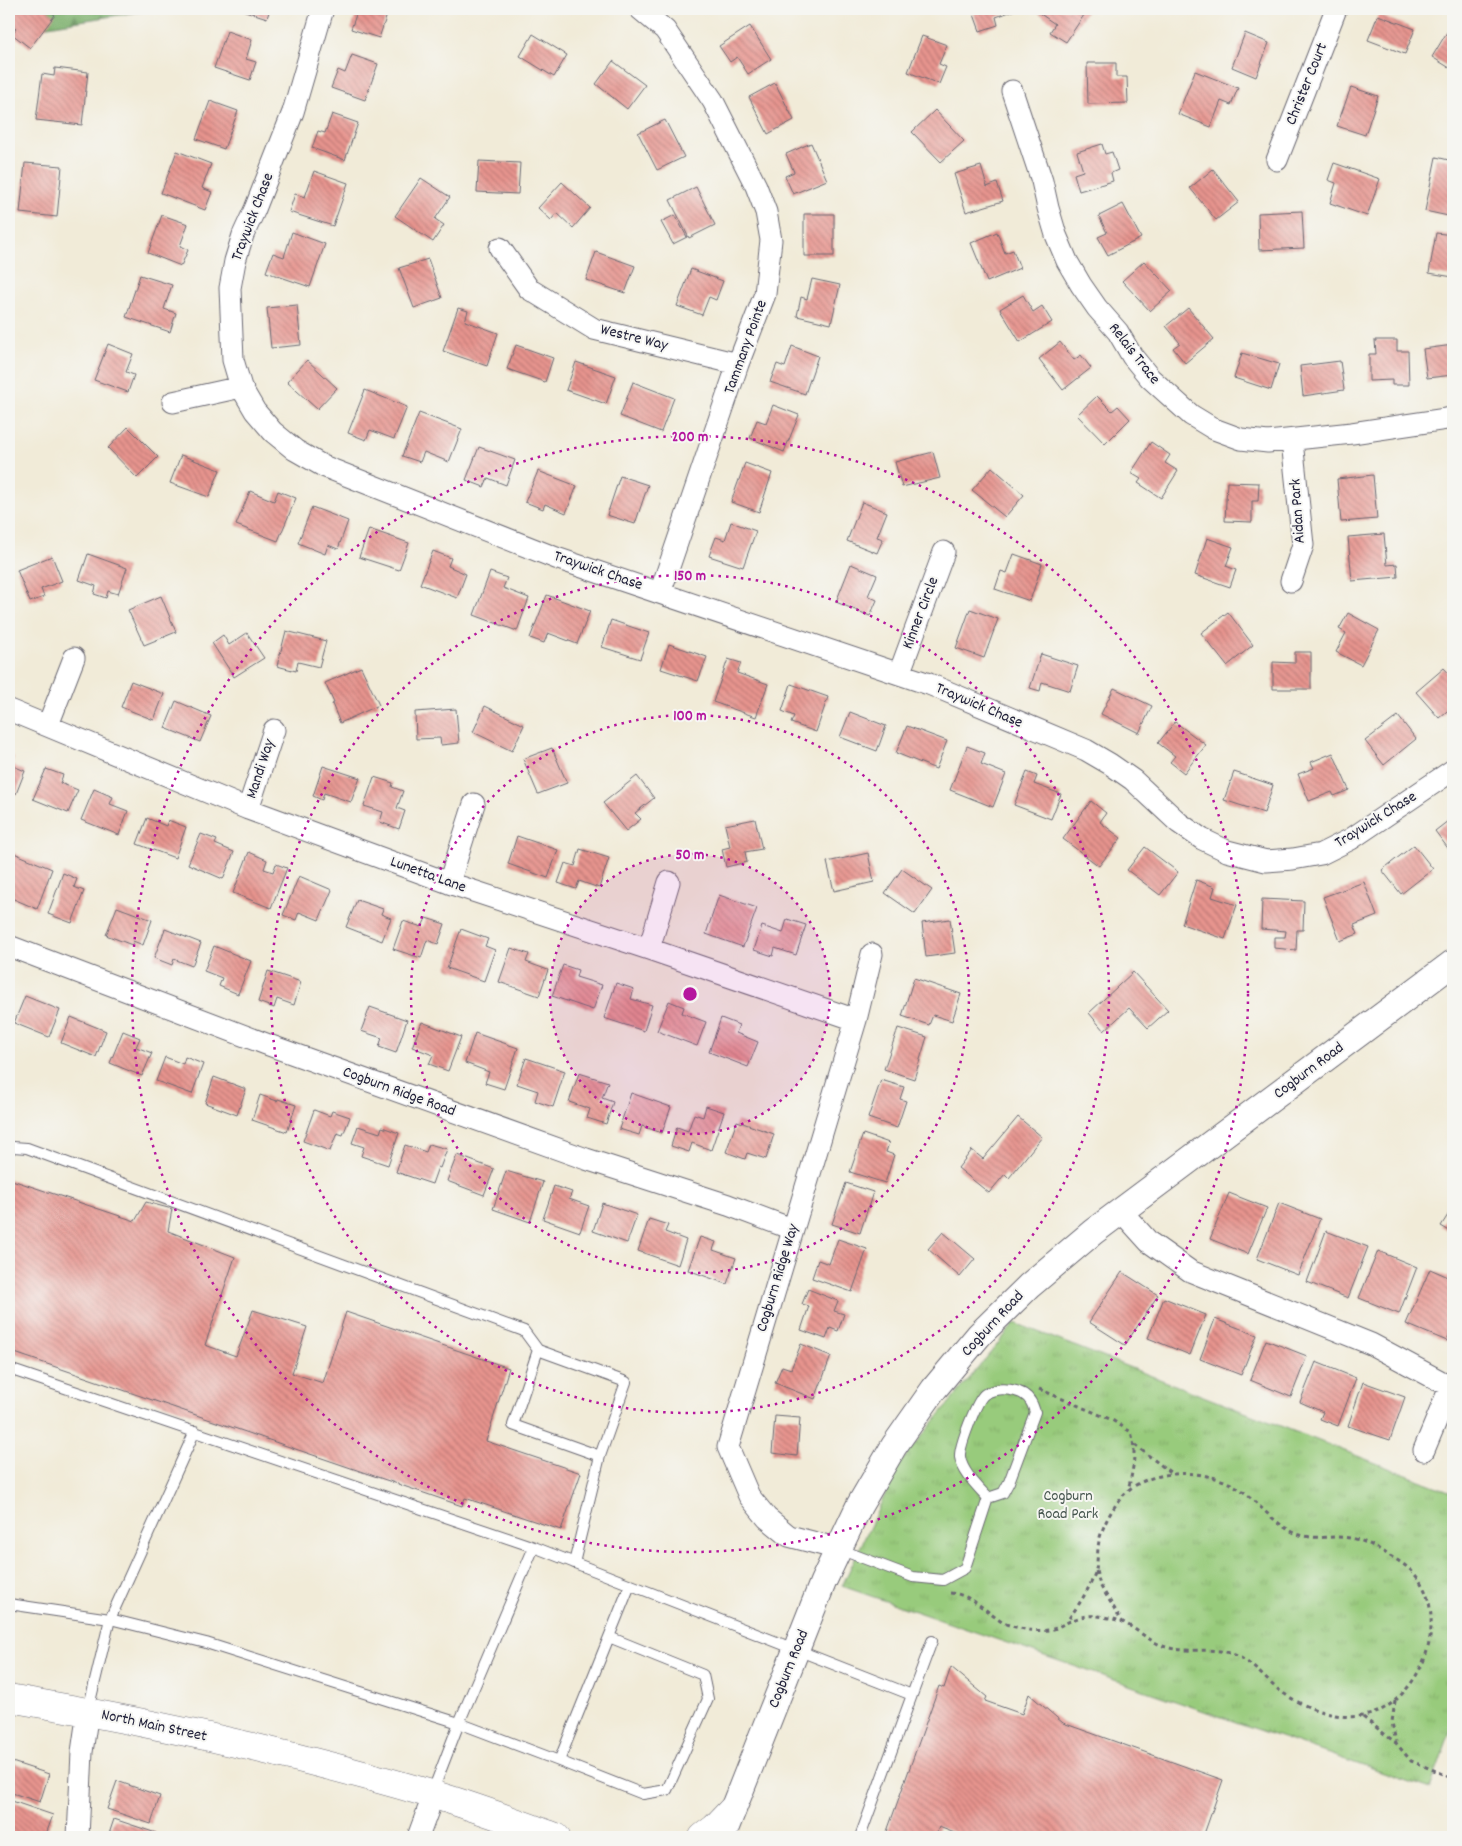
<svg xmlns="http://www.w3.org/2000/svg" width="1462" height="1846" font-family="Dekko,sans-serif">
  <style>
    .forest { fill: url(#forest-firs); stroke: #4e6853 }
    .park { fill: url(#park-tufts); stroke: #5d765b }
    .building { fill: url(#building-back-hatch) }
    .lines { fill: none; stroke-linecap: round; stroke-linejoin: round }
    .service-casing { stroke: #6a6872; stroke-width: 12 }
    .minor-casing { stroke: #6a6872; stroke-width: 23 }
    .tertiary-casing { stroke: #6a6872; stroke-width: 28 }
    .primary-casing { stroke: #6a6872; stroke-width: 29 }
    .path { stroke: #6a6872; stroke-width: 3; stroke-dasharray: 4 4; stroke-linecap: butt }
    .service { stroke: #fff; stroke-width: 10 }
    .minor { stroke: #fff; stroke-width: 21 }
    .tertiary { stroke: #fff; stroke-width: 26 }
    .primary { stroke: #fff; stroke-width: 28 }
    .ring { fill: none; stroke: #b5179e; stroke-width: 2.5; stroke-dasharray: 2.5 5 }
    .labels { text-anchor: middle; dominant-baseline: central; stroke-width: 4; stroke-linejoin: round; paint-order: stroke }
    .street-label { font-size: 16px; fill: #22223b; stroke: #f6f6f2 }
    .park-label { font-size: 16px; fill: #45554e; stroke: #f6f6f2 }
    .centre { fill: #b5179e; stroke: #f6f6f2; stroke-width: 2.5 }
    .ring-label { font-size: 15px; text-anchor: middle; font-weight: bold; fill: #b5179e; stroke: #f6f6f2; stroke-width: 4; stroke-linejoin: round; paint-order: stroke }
  </style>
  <defs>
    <pattern id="forest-firs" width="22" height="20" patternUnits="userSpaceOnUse" patternTransform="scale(1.25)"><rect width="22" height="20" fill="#7aaf6b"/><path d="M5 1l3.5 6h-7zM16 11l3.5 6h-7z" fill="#648e59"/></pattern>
    <pattern id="park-tufts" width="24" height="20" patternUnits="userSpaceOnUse" patternTransform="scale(1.25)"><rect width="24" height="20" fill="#98cb7b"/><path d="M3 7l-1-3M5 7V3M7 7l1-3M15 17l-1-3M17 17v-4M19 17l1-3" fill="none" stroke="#83ae6b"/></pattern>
    <pattern id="building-back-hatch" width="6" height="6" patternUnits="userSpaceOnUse" patternTransform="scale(1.25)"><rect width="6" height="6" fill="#e7948e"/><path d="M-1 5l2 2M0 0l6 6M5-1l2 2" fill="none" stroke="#bb7875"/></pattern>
  </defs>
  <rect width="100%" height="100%" fill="#f6f6f2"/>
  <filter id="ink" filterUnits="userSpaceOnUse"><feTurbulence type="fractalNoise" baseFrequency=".02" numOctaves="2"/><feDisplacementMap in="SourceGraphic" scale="10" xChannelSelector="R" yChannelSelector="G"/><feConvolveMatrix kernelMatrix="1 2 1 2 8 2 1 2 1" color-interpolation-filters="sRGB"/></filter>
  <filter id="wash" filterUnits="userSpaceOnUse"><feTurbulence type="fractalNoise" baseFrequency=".0096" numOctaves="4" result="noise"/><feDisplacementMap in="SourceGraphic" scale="20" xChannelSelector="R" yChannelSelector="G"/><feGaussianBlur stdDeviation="1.12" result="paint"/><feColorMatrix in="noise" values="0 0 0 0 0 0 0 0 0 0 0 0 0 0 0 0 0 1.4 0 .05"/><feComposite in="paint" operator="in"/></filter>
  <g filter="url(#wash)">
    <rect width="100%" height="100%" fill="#f1ebd8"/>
    <path class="forest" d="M9 9H158L9 32Z"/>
    <path class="park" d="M1015 1323 1453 1493V1723L1430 1789 842 1586 900 1463Z"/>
    <g id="blocks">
      <path class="building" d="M9 9H47L55 15 30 48 12 34 16 29 9 23Z
        M239 9H270L267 18Z
        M358 9H389L379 38 351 29Z
        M972 9H1014L1015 10 996 17 998 25 980 31Z
        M1042 9H1088L1066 42 1050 32 1055 24 1039 13Z
        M1378 15 1415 29 1405 54 1368 40Z
        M750 26 771 59 748 74 737 57 730 62 719 46Z
        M227 31 252 40 246 59 256 62 250 80 214 68Z
        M1447 32 1453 35V70L1432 57Z
        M1245 33 1269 43 1256 77 1232 67Z
        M533 34 567 55 554 77 520 56Z
        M922 36 947 45 939 64 946 67 939 84 908 72Z
        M352 55 378 64 365 100 331 88 338 70 345 73Z
        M613 61 645 85 627 109 596 84Z
        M1087 63H1116V77H1127L1128 103 1088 104Z
        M55 68 88 72 82 125 36 120 42 74 54 76Z
        M1195 71 1238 88 1231 105 1221 101 1211 127 1178 114Z
        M775 83 794 120 768 134 749 97Z
        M1351 87 1378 96 1365 135 1337 126Z
        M210 101 238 111 224 149 196 139Z
        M935 110 964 141 941 162 912 132Z
        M332 114 358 123 345 160 312 148 318 131 325 133Z
        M665 120 684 157 657 170 638 133Z
        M811 143 827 180 793 194 785 176 794 172 786 154Z
        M1102 144 1105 154 1112 152 1118 170 1111 173 1113 181 1079 191 1074 174 1083 171 1077 152Z
        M177 151 211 164 202 188 212 192 205 210 161 193Z
        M1436 157 1453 161V217L1425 211Z
        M479 161 520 163 518 194 477 192Z
        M25 163 62 166 57 217 20 213Z
        M1334 163 1380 179 1367 216 1330 203 1336 183 1328 180Z
        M981 166 987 187 997 183 1003 201 966 212 954 174Z
        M1213 169 1239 202 1216 220 1190 188Z
        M314 171 348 183 333 226 289 212 295 194 305 197Z
        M421 178 450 197 435 219 444 225 433 242 395 216Z
        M562 182 590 208 573 228 557 213 551 220 538 208Z
        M696 187 715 225 689 238 670 200Z
        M1123 204 1141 238 1108 255 1098 237 1107 233 1099 216Z
        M1302 211 1304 248 1259 250 1258 213Z
        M804 214H834V256H804Z
        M162 215 188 224 180 246 188 250 181 266 148 253Z
        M675 215 687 237 673 244 661 222Z
        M292 232 325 244 310 287 266 272 273 253 284 257Z
        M997 232 1005 253 1013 250 1020 268 987 282 971 243Z
        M1436 233 1453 235V277L1429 273Z
        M596 252 635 266 625 293 586 280Z
        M428 259 442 298 414 308 399 268Z
        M1144 261 1172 291 1150 311 1122 281Z
        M691 269 723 281 716 300 709 297 702 315 677 306Z
        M140 275 172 285 164 309 176 313 170 332 126 317Z
        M812 279 840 285 831 324 797 316 801 297 807 299Z
        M1023 295 1033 312 1042 306 1052 322 1020 342 1000 309Z
        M297 305 301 345 271 348 267 308Z
        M458 308 468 311 465 321 498 333 487 366 443 351Z
        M1188 308 1214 339 1185 363 1173 348 1180 343 1166 326Z
        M1375 340H1397V351H1408L1409 385H1392V380L1369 381V354H1376Z
        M1060 342 1074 360 1081 355 1091 368 1063 390 1039 359Z
        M108 344 133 354 126 372 134 375 128 392 94 380Z
        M516 345 553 358 545 382 507 369Z
        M1453 345V375L1427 378 1423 349Z
        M792 346 818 356 805 394 770 382 777 364 785 367Z
        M1242 353 1279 364 1271 390 1234 378Z
        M307 360 337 388 317 409 287 382Z
        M1340 361 1344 390 1303 396 1300 366Z
        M576 362 616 376 606 404 566 390Z
        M633 382 674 398 661 432 620 416Z
        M365 390 407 407 394 439 370 430 366 440 348 433Z
        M1097 396 1112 411 1118 406 1130 419 1105 444 1077 415Z
        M773 405 799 415 784 452 750 438 757 420 766 423Z
        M419 413 462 429 449 462 424 452 420 462 402 456Z
        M128 427 158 457 137 478 108 448Z
        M1151 442 1170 455 1165 463 1178 471 1161 498 1138 483 1141 479 1131 473Z
        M479 447 515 460 506 485 488 478 484 487 466 480Z
        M933 452 940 478 902 487 895 462Z
        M181 455 220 470 209 497 170 483Z
        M745 463 772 473 759 512 731 502Z
        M992 467 1024 495 1005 517 972 490Z
        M538 471 577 486 566 513 545 504 543 509 525 502Z
        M1373 475 1377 519 1341 522 1337 479Z
        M620 476 648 485 635 524 607 515Z
        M1227 482 1259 483 1258 501H1252V522L1225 521Z
        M250 491 274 501 278 491 296 498 278 541 236 525Z
        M862 502 887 512 877 537 883 539 877 553 847 541Z
        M312 507 348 521 338 549 328 545 325 554 298 543Z
        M731 522 756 531 743 567 709 556 716 537 725 540Z
        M369 529 409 543 399 570 359 557Z
        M1384 534 1387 565 1397 564 1398 577 1352 581 1348 537Z
        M1207 538 1233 547 1226 566 1236 570 1230 587 1195 575Z
        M433 551 451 558 448 566 466 574 457 598 420 584Z
        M88 554 127 568 118 594 108 591 106 598 94 594 96 586 79 580Z
        M1014 554 1042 564 1030 601 995 589 1001 571 1007 573Z
        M52 556 62 581 41 589 44 597 30 602 17 570Z
        M851 564 877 575 868 596 877 600 870 616 836 602Z
        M490 572 507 578 503 588 529 598 517 631 474 615Z
        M547 595 590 611 577 644 548 633 544 643 530 638Z
        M161 596 176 632 144 645 128 610Z
        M970 609 998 619 984 658 956 648Z
        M1228 612 1253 645 1227 666 1201 633Z
        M1348 613 1379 630 1361 665 1336 652 1346 633 1339 629Z
        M611 620 649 633 640 659 602 647Z
        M286 631 326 641 319 667 298 662 296 671 277 666Z
        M247 633 264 658 234 677 212 643 223 635 229 645Z
        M669 644 707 657 698 681 661 669Z
        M1295 652H1311V689H1273V662L1295 663Z
        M1041 654 1078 666 1070 691 1042 682 1040 691 1030 688Z
        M728 659 741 663 737 673 768 684 756 717 713 702Z
        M361 667 379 705 340 723 332 704 334 703 325 683Z
        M1444 668 1453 678V706L1439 718 1416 692Z
        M131 681 164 694 154 720 121 707Z
        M791 684 828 697 816 732 791 723 794 716 782 711Z
        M1114 688 1152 706 1139 733 1101 714Z
        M176 701 211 716 200 742 165 728Z
        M485 706 524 725 512 751 473 732Z
        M456 709 459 743 441 745 440 738 416 739 415 712Z
        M850 712 886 726 877 751 840 737Z
        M1398 716 1416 739 1384 765 1365 741Z
        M1175 722 1206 745 1184 773 1170 762 1175 756 1158 743Z
        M907 726 947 741 936 769 896 753Z
        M967 746 985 753 981 764 1006 774 993 807 950 790Z
        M552 748 567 783 538 794 523 759Z
        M1333 753 1349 790 1334 796 1332 792 1309 801 1298 774 1314 768 1311 762Z
        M9 755 14 757 11 765 25 771 16 794 9 791Z
        M323 766 360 778 351 802 324 793 322 800 313 796Z
        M46 769 63 775 60 783 78 790 68 813 33 799Z
        M1027 772 1037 776 1034 784 1061 794 1051 819 1014 805Z
        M1234 772 1273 785 1264 813 1224 800Z
        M637 776 654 798 635 813 641 819 626 831 603 803Z
        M374 777 393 783 392 787 403 791 397 808 405 811 399 829 380 822 383 812 364 806Z
        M94 789 113 797 110 804 128 811 119 835 81 820Z
        M1091 801 1106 813 1100 822 1121 838 1099 866 1063 839Z
        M1453 817V855L1435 831Z
        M147 818 166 826 168 820 186 827 175 858 137 844Z
        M755 819 762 849 745 852 747 862 726 867 722 849 730 847 725 825Z
        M201 834 217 840 215 844 234 852 223 879 188 864Z
        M517 836 558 850 548 878 508 864Z
        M1414 845 1433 869 1401 894 1382 870Z
        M1145 847 1178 872 1160 895 1127 870Z
        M580 849 609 858 599 888 579 881 576 889 558 883 565 863 575 866Z
        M249 852 267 860 264 869 273 872 276 864 287 868 271 908 233 893Z
        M14 853 52 869 37 909 9 897V866Z
        M868 853 874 882 834 891 827 862Z
        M902 869 932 890 915 914 885 893Z
        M63 873 77 879 74 887 84 891 72 923 48 914Z
        M299 876 332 890 319 920 299 912 296 920 283 915Z
        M1196 880 1215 887 1212 897 1237 905 1225 939 1182 924Z
        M1364 882 1377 916 1354 925 1358 934 1340 941 1323 897Z
        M719 895 757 908 743 947 706 934Z
        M1262 899 1304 901 1303 930H1297L1296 950 1274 948V937H1285L1286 931 1261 929Z
        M357 900 383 909 381 914 391 918 382 941 346 927Z
        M117 907 152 920 143 945 133 941 132 945 106 935Z
        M426 918 445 924 438 944 427 940 421 958 393 949 403 921 422 927Z
        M787 919 806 925 796 955 775 948 773 956 754 950 762 926 783 933Z
        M950 919 955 953 926 957 922 923Z
        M165 929 201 943 192 966 174 959 172 965 154 958Z
        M461 929 488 939 485 946 495 950 484 981 447 968Z
        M214 946 251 961 238 994 219 986 222 978 204 971Z
        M511 948 529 954 526 962 548 970 539 996 499 982Z
        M563 965 578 970 576 977 602 985 593 1010 552 996Z
        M268 971 301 982 294 1005 277 999 274 1008 258 1002Z
        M1133 972 1168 1010 1148 1028 1129 1008 1104 1031 1089 1013Z
        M914 978 961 994 952 1021 933 1015 929 1025 902 1016Z
        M616 983 634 989 631 999 652 1005 644 1031 604 1018Z
        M25 996 60 1010 49 1037 14 1023Z
        M669 1001 684 1007 682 1013 706 1022 697 1046 657 1031Z
        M370 1007 407 1020 396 1053 379 1047 382 1038 361 1031Z
        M71 1017 106 1031 96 1057 61 1043Z
        M721 1018 739 1025 736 1033 758 1042 748 1067 709 1052Z
        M422 1022 461 1037 448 1071 429 1064 433 1055 412 1047Z
        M898 1028 927 1037 914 1079 884 1069Z
        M123 1031 140 1038 136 1047 152 1053 142 1076 110 1063Z
        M475 1033 518 1048 504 1089 485 1083 489 1072 465 1063Z
        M165 1057 183 1064 185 1057 203 1064 192 1094 156 1081Z
        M526 1058 565 1071 553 1107 535 1101 538 1091 517 1084Z
        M579 1073 608 1082 602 1098 613 1102 606 1124 587 1118 590 1109 569 1102Z
        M214 1077 246 1089 237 1115 205 1103Z
        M881 1080 904 1087 900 1099 906 1101 897 1128 868 1118Z
        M631 1093 671 1107 662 1133 642 1126 639 1135 619 1129Z
        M260 1095 277 1101 278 1099 296 1105 287 1132 252 1120Z
        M706 1106 724 1112 711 1150 692 1143 689 1152 671 1146 677 1127 688 1131 694 1114 703 1117Z
        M314 1110 330 1116 332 1111 350 1117 343 1135 337 1133 330 1151 303 1141Z
        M1018 1117 1042 1137 1009 1178 1005 1174 989 1193 958 1168 972 1150 983 1159Z
        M737 1121 774 1134 766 1159 747 1153 745 1159 726 1152Z
        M358 1126 380 1133 382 1127 399 1133 388 1165 361 1156 364 1147 352 1143Z
        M863 1134 889 1143 886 1152 894 1155 885 1183 850 1172Z
        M429 1144 447 1149 440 1168 438 1167 432 1184 396 1172 405 1145 426 1152Z
        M457 1155 494 1169 484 1195 447 1181Z
        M506 1171 543 1182 530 1222 493 1209Z
        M9 1179 135 1221 146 1202 172 1209 168 1231 235 1257 205 1345 236 1356 253 1310 307 1327 292 1373 323 1383 346 1312 509 1368 486 1441 581 1473 561 1530 465 1498 462 1506 9 1351Z
        M846 1183 873 1192 860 1233 832 1224Z
        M554 1186 572 1192 569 1199 589 1206 580 1232 543 1219Z
        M1229 1193 1267 1208 1248 1254 1210 1239Z
        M602 1203 637 1215 627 1243 593 1231Z
        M1279 1203 1320 1219 1298 1275 1257 1259Z
        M1453 1207V1233L1441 1226Z
        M649 1219 668 1225 665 1232 686 1240 678 1265 638 1251Z
        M1326 1231 1368 1247 1348 1298 1307 1282Z
        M943 1232 975 1259 960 1277 928 1249Z
        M700 1237 716 1242 713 1250 736 1258 727 1284 688 1270Z
        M838 1239 867 1249 852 1292 812 1278 818 1260 829 1264Z
        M1378 1251 1417 1267 1399 1314 1359 1298Z
        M1430 1269 1453 1279V1327L1447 1341 1406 1324Z
        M1122 1272 1158 1295 1125 1345 1089 1322Z
        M808 1289 838 1301 834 1311 844 1314 838 1331 830 1328 826 1339 801 1330 809 1306 802 1304Z
        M1164 1298 1206 1315 1190 1355 1148 1338Z
        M1215 1319 1257 1335 1241 1375 1200 1359Z
        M1266 1340 1307 1356 1291 1397 1250 1380Z
        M801 1344 831 1356 815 1399 775 1383 782 1366 791 1369Z
        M1316 1362 1356 1378 1338 1426 1320 1419 1323 1412 1300 1402Z
        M1363 1382 1405 1397 1390 1440 1348 1426Z
        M775 1416 800 1418 797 1456 772 1453Z
        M951 1667 987 1697 985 1701 1022 1714 1029 1694 1063 1723 1223 1780 1203 1837H965L939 1827 935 1837H885L939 1686 944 1688Z
        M9 1761 49 1774 40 1802 9 1792Z
        M117 1781 160 1796 151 1824 107 1809Z
        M9 1800 53 1815 45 1837H18L9 1834 11 1822H9Z
        M114 1819 156 1833 155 1837H108Z"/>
    </g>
  </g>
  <g filter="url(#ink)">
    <use href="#blocks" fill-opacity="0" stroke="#6a6872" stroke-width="1"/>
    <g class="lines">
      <defs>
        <path id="service" d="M9 1151 13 1147 27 1148 524 1331 538 1350
          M9 1369 534 1547 912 1695 860 1837
          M839 1549 913 1577 943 1580 965 1568 988 1498 1003 1493 1009 1482 1035 1412C1034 1409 1033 1405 1031 1402 1023 1388 998 1386 985 1394 977 1399 959 1447 960 1457 962 1472 979 1488 988 1498
          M574 1563 600 1456 513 1425 538 1350 626 1382 600 1456
          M9 1604 110 1619 206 1643 459 1723 559 1761 630 1585
          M912 1695 932 1641
          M88 1710 110 1619 195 1431
          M559 1761 643 1794 667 1790 708 1699 703 1675 609 1637
          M432 1793 459 1723 534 1547"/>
        <path id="minor" d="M323 9 293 112 255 209 243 235 235 261 230 288 233 360 241 387 255 411 273 432 295 450 323 466 556 558 929 684 1086 750 1110 764 1133 780 1179 823 1202 839 1227 851 1266 861 1293 859 1321 854 1351 839 1453 770
          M640 9 665 30 713 101 756 186 766 212 771 240 765 294 738 364 660 593
          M1012 91 1042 181 1048 208 1056 235 1067 261 1081 285 1097 308 1118 332 1132 356 1150 378 1191 415 1214 429 1241 439 1268 442 1352 433 1453 418
          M1277 160 1336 9
          M500 248 529 289 594 329 738 364
          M173 402 241 387
          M1291 581 1303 545 1292 441
          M899 674 944 552
          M9 710 248 809 449 883 649 949 856 1020
          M48 725 74 658
          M248 809 274 730
          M449 883 474 804
          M9 946 266 1044 586 1159 728 1205 792 1229
          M649 949 669 882
          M1121 1211 1149 1242 1190 1271 1371 1344 1440 1381 1451 1385 1453 1382
          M1424 1450 1451 1385
          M839 1549 789 1536 767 1518 749 1496 728 1447 856 1020 872 954
          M78 1837 82 1752 88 1711
          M418 1837 428 1810"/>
        <path id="tertiary" d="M724 1832 823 1582 859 1506 894 1446 934 1389 979 1335 1029 1286 1093 1232 1453 963"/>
        <path id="primary" d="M9 1698C151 1722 292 1753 431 1794 473 1806 515 1822 556 1837
          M703 1837 715 1828 732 1810"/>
      </defs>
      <use href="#service" class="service-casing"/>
      <use href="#minor" class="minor-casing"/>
      <use href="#tertiary" class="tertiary-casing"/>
      <use href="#primary" class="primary-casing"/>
      <path class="path" d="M1039 1389 1112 1420 1131 1432C1137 1453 1133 1470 1128 1490
        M1135 1445 1171 1473
        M1096 1571 1100 1585 1122 1621
        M950 1593C971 1594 985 1611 1002 1622 1009 1626 1020 1628 1029 1630 1036 1631 1049 1631 1056 1628 1068 1622 1082 1614 1097 1616 1105 1617 1116 1619 1123 1622 1138 1630 1150 1642 1166 1647 1185 1653 1207 1648 1226 1652 1247 1657 1260 1674 1275 1687 1297 1705 1333 1720 1362 1716 1385 1714 1406 1693 1417 1674 1434 1646 1438 1602 1416 1576 1409 1567 1399 1561 1390 1556 1378 1548 1364 1540 1350 1538 1332 1535 1313 1541 1295 1533 1275 1524 1261 1506 1244 1492 1215 1470 1166 1467 1134 1486 1119 1495 1103 1523 1099 1541 1097 1551 1098 1563 1095 1573 1089 1590 1078 1606 1067 1621
        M1395 1701 1392 1722 1396 1743
        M1363 1717 1396 1743 1411 1761 1453 1778"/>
      <use href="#service" class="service"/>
      <use href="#minor" class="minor"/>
      <use href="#tertiary" class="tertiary"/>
      <use href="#primary" class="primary"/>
    </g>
  </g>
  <circle cx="690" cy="994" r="140" fill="#b5179e" fill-opacity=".12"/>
  <g class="ring">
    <circle cx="690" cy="994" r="140"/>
    <circle cx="690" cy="994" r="279"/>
    <circle cx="690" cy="994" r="419"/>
    <circle cx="690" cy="994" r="558"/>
  </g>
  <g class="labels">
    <g class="street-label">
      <text transform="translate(1307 84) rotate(-68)">Christer Court</text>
      <text transform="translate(253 217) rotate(-69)">Traywick Chase</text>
      <text transform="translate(634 338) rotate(14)">Westre Way</text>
      <text transform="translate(746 347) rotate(-70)">Tammany Pointe</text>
      <text transform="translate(1134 354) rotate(52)">Relais Trace</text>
      <text transform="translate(1298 511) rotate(-94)">Aidan Park</text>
      <text transform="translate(598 571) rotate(19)">Traywick Chase</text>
      <text transform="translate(921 613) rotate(-69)">Kinner Circle</text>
      <text transform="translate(979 706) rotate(23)">Traywick Chase</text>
      <text transform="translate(261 769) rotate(-72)">Mandi Way</text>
      <text transform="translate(1376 820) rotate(-32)">Traywick Chase</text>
      <text transform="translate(428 875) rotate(20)">Lunetta Lane</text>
      <text transform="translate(1309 1071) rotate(-37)">Cogburn Road</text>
      <text transform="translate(399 1092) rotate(20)">Cogburn Ridge Road</text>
      <text transform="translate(778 1278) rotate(-73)">Cogburn Ridge Way</text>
      <text transform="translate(993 1324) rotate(-47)">Cogburn Road</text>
      <text transform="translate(789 1669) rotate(-68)">Cogburn Road</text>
      <text transform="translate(154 1726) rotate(12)">North Main Street</text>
    </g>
    <g class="park-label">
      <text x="1068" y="1496">Cogburn<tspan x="1068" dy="18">Road Park</tspan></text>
    </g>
  </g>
  <circle cx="690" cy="994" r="8" class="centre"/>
  <g class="ring-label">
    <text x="690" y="441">200 m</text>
    <text x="690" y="580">150 m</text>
    <text x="690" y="720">100 m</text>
    <text x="690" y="859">50 m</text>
  </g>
  <rect width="1462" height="1846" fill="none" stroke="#f6f6f2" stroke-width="30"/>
</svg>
